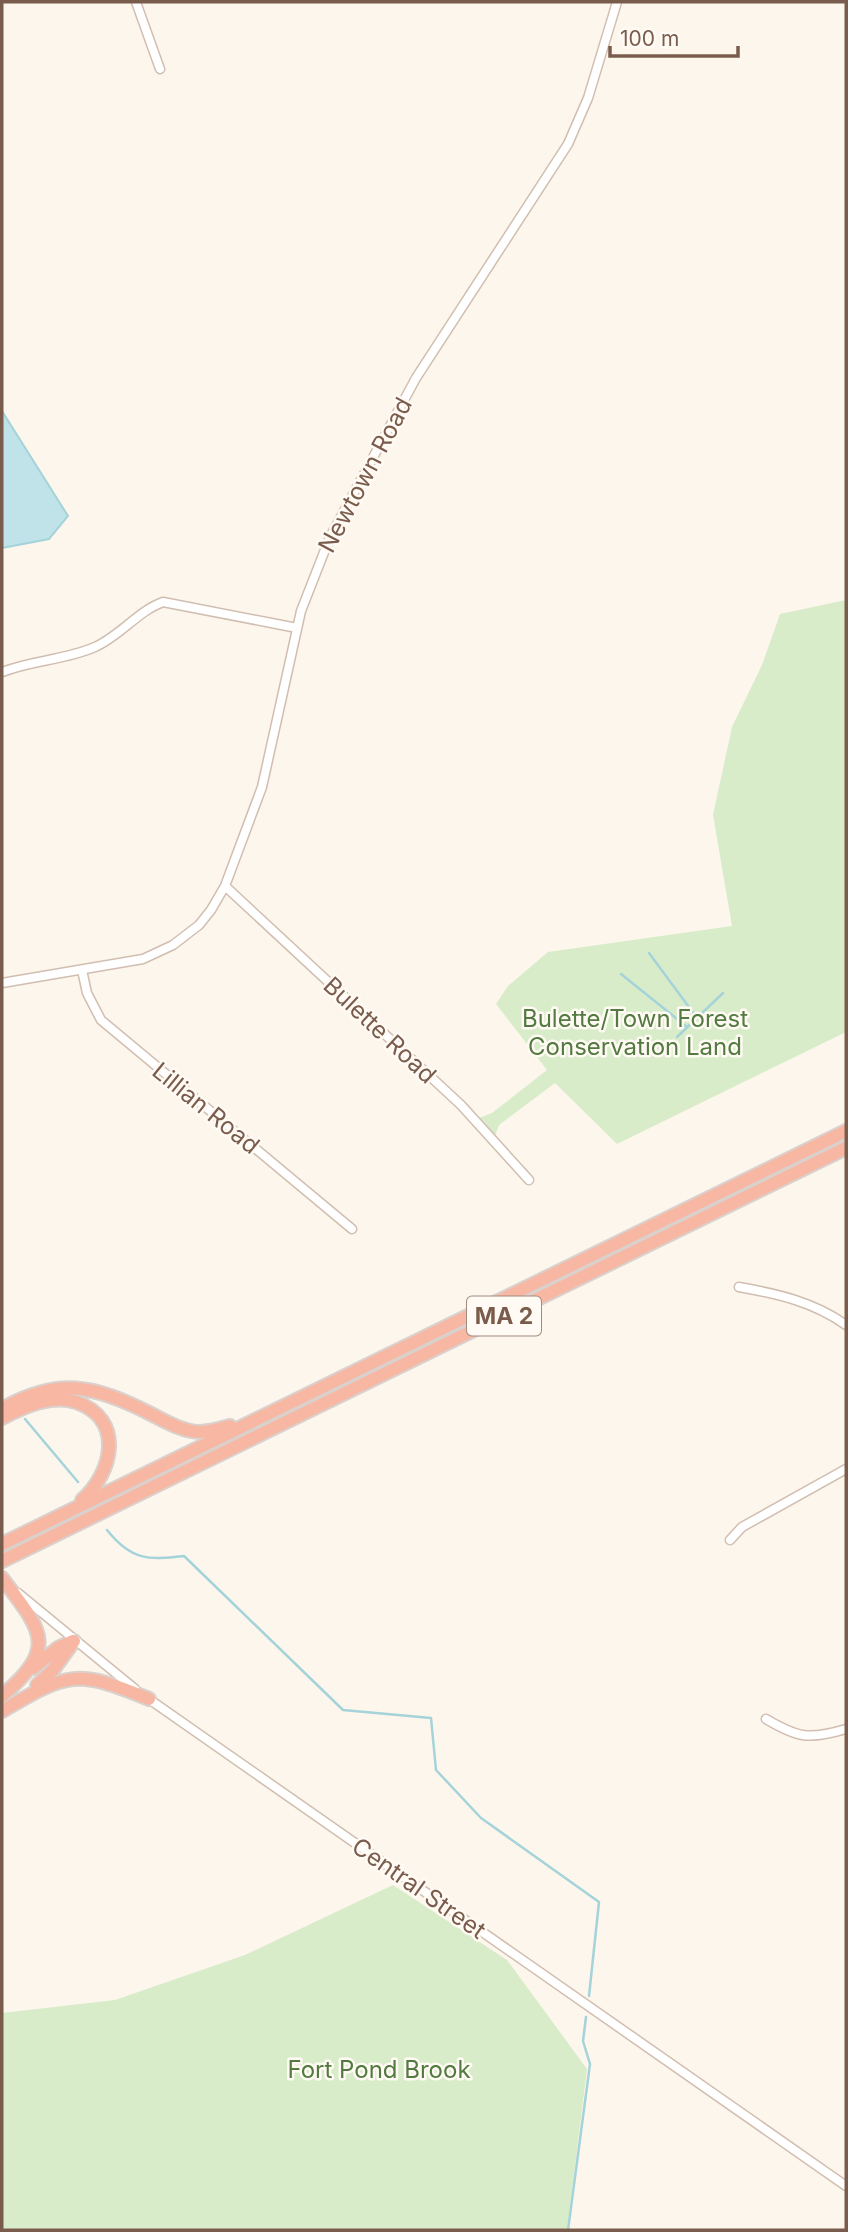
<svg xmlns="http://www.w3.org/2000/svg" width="848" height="2232" font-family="Inter,sans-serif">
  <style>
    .green { fill: #d8ecc9 }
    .water { fill: #bfe3e8; stroke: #a5d3da; stroke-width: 2 }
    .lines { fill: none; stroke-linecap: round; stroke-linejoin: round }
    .stream { stroke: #a5d3da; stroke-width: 2.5 }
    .minor-casing { stroke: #d1beb0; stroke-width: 11 }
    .highway-casing { stroke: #dad1cd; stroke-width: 16 }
    .minor { stroke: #fff; stroke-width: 8 }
    .highway { stroke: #f7b7a3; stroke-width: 12 }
    .labels { text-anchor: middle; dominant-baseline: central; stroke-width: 5; stroke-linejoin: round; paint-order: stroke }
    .shield { fill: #fffaf3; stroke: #a28b7f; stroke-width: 2 }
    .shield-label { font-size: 23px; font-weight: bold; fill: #7a5c4d }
    .street-label { font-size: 24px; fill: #7a5c4d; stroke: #fffaf3 }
    .park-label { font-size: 24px; fill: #537a41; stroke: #fffaf3 }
  </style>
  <rect width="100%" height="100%" fill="#fdf6ec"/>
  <path class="green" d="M846 600V1032L617 1144 555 1083 499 1125 495 1136 479 1118 492 1113 547 1070 496 1004 508 986 548 952 732 926 713 815 732 727 762 665 780 614Z
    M393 1885 507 1960 587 2069 567 2230H2V2013L115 2000 245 1955Z"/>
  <path class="water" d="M2 411 68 516 49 539 2 548Z"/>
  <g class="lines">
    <path class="stream" d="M649 953 697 1018
      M621 974 687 1027
      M677 1037 723 993
      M2 1389V1390
      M25 1419 78 1482
      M107 1530C132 1561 148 1560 184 1556L343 1710 431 1718 436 1770 481 1818 599 1902 589 1996
      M568 2230 590 2064 583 2041 586 2017"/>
    <defs>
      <path id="minor" d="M136 2 160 69
        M2 672C33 660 65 660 95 647 120 636 138 611 163 602L297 628
        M225 886 461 1105 529 1180
        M82 970 87 993 101 1020 352 1229
        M2 983 143 959 173 945 199 925 211 910 225 886 262 787 301 611 330 537 416 378 568 144 588 98 617 2
        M739 1287C778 1294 814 1302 846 1325
        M730 1540 742 1527 846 1469
        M18 1593 135 1689
        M146 1697 846 2186
        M766 1719C798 1738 809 1740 846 1729"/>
      <path id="highway" d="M2 1409C58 1377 94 1385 149 1413 165 1421 181 1431 199 1432 210 1432 220 1429 230 1426
        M2 1418C23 1407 51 1394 76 1402 125 1419 113 1473 82 1500
        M2 1544 846 1131
        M2 1561 846 1148
        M2 1578C42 1631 59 1647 2 1696
        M33 1668 58 1648 73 1641
        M37 1685 53 1670 74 1641
        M2 1711C68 1672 77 1669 149 1699"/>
    </defs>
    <use href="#minor" class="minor-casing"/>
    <use href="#highway" class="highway-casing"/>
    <use href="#minor" class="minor"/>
    <use href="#highway" class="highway"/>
  </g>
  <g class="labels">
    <rect class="shield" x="467" y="1296.5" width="74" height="39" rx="5"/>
    <g class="shield-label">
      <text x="504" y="1316">MA 2</text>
    </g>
    <g class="street-label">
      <text transform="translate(365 475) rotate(-62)">Newtown Road</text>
      <text transform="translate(380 1030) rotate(43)">Bulette Road</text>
      <text transform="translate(206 1108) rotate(39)">Lillian Road</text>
      <text transform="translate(419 1888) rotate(35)">Central Street</text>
    </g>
    <g class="park-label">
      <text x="635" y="1018">Bulette/Town Forest<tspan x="635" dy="28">Conservation Land</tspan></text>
      <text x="379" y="2069">Fort Pond Brook</text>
    </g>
  </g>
  <rect width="848" height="2232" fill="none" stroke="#7a5c4d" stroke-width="7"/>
  <path d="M610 46v10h128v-10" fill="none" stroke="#7a5c4d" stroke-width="3.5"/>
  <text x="620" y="46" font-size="21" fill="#7a5c4d" stroke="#fffaf3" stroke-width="5" paint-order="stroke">100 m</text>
</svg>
